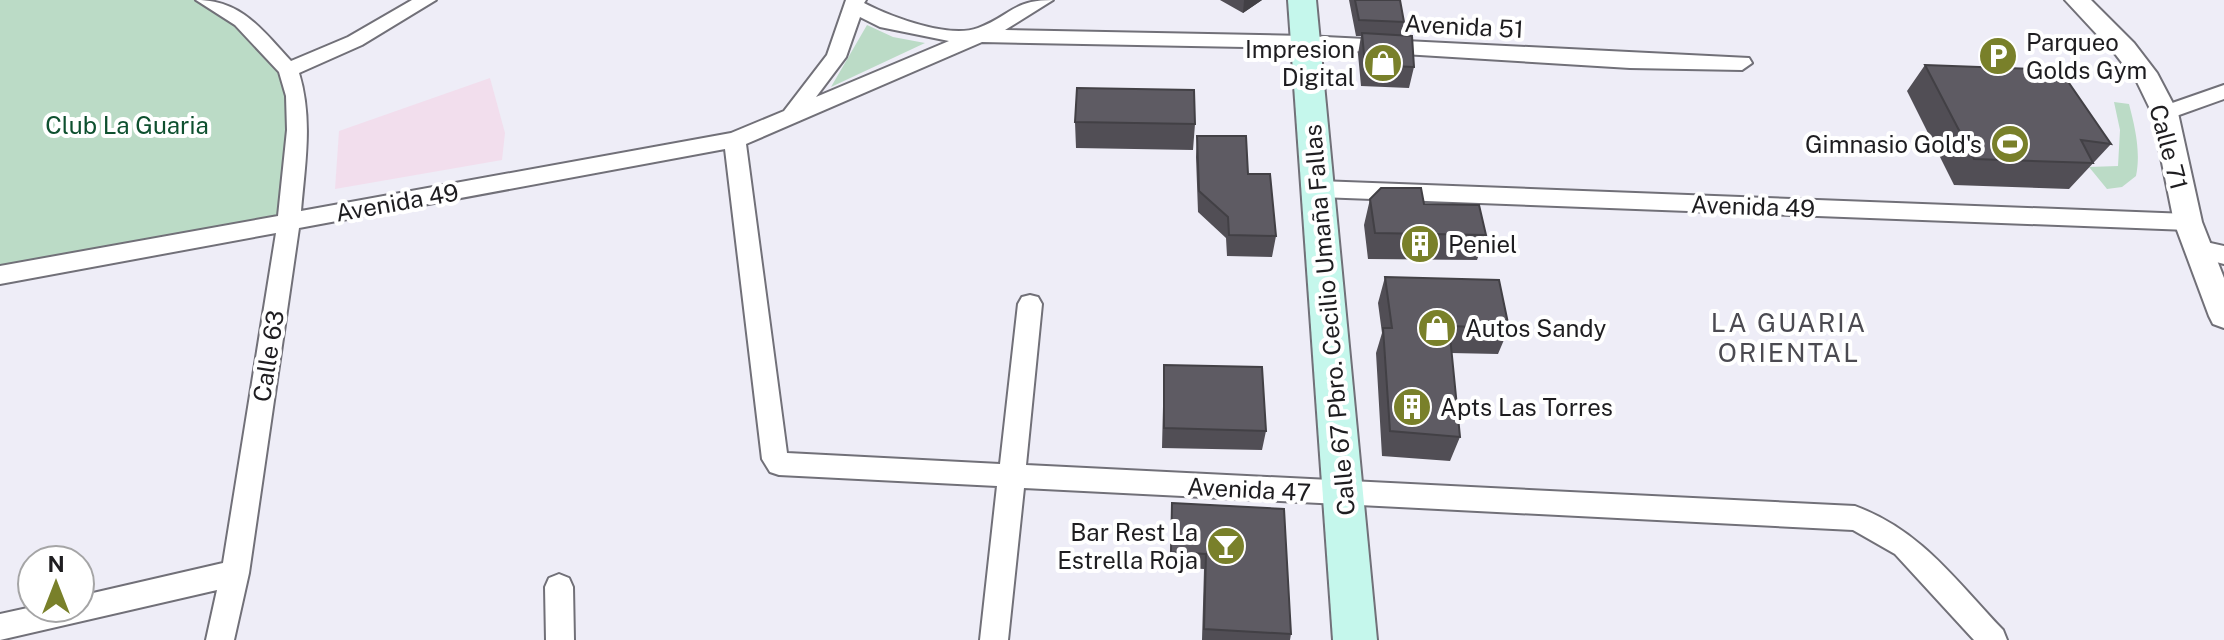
<svg xmlns="http://www.w3.org/2000/svg" width="2224" height="640" font-family="'Public Sans',sans-serif">
  <style>
    .commercial { fill: #f2deed }
    .green { fill: #bbdbc6 }
    .lines { fill: none; stroke-linecap: round; stroke-linejoin: round }
    .minor-casing { stroke: #717078; stroke-width: 4 }
    .tertiary-casing { stroke: #717078; stroke-width: 4 }
    .secondary-casing { stroke: #717078; stroke-width: 4 }
    .minor { fill: #fff; fill-rule: evenodd }
    .tertiary { fill: #fff; fill-rule: evenodd }
    .secondary { fill: #c5f7ec; fill-rule: evenodd }
    .wall { fill: #514e55 }
    .shaded-wall { fill: #424045 }
    .building { fill: #5e5b63; stroke: #424045; stroke-width: 2 }
    .labels { text-anchor: middle; dominant-baseline: central; stroke-width: 8; stroke-linejoin: round; paint-order: stroke }
    .street-label { font-size: 24px; fill: #1e1d20; stroke: #fff }
    .poi-label { font-size: 24px; fill: #1e1d20; stroke: #fff; text-anchor: start }
    .park-label { font-size: 24px; fill: #0e502f; stroke: #fff }
    .neighbourhood-label { font-size: 26px; letter-spacing: 2px; fill: #4b4a51; stroke: #fff }
  </style>
  <rect width="100%" height="100%" fill="#eeedf7"/>
  <path class="commercial" d="M490 78 505 133 502 160 335 189 339 131Z"/>
  <path class="green" d="M0 0H206L242 21 288 70 289 222 0 275Z
    M867 25 893 37 925 43 831 87Z
    M2114 102 2129 104C2135 127 2141 152 2136 176L2122 187 2107 189 2089 167 2118 166 2120 130Z"/>
  <g class="lines">
    <defs>
      <path id="minor" d="M196 0C242 0 262 30 291 61L348 37 412 0H436L362 45 299 73C313 119 305 164 301 211L731 133 784 111 827 55 846 0H866L864 3C891 17 949 39 978 28 1011 16 1012 0 1053 0L1005 30 1305 36 1749 58 1752 63 1742 70 1630 68 1305 48 982 42 746 144 787 453 1000 464 1018 304 1022 297 1030 295 1038 297 1042 304 1026 465 1855 506C1922 531 1955 580 2003 630L2007 640H1974L1895 554 1853 530 1024 488 1008 640H980L997 486 779 475 770 472 762 459 725 149 299 228 249 573 234 640H206L217 590 0 640V614L32 607 80 608V596L223 563 276 233 0 284V266L278 216 287 130 286 96 279 72 235 25ZM860 17 880 27 949 41 816 97 846 57Z
        M2224 85V99L2165 120 2158 118 2155 113 2158 108Z
        M1319 181 2188 214 2196 216 2199 222 2196 228 2188 230 1319 197 1311 195 1308 189 1311 183Z
        M2197 240 2224 246V264L2189 255 2186 249 2189 243Z
        M559 574 569 578 573 587 574 640H546L545 587 549 578Z"/>
      <path id="tertiary" d="M2065 0H2091L2134 43 2157 73 2178 113 2202 222 2224 278V328L2213 324 2209 316 2174 222 2152 113 2137 82 2116 55Z"/>
      <path id="secondary" d="M1288 0H1316L1377 640H1333Z"/>
    </defs>
    <use href="#minor" class="minor-casing"/>
    <use href="#tertiary" class="tertiary-casing"/>
    <use href="#secondary" class="secondary-casing"/>
    <use href="#minor" class="minor"/>
    <use href="#tertiary" class="tertiary"/>
    <use href="#secondary" class="secondary"/>
  </g>
  <path class="wall" d="M1220 0H1262L1243 13Z
    M1349 0H1400L1404 22 1401 35 1414 67 1409 88 1361 86 1358 54 1361 36H1356Z
    M1925 65 2111 144 2069 189 1954 185 1907 91Z
    M1075 122 1195 124 1193 150 1076 148Z
    M1197 136 1248 174 1276 236 1272 257 1227 256 1226 238 1198 212 1196 157Z
    M1370 199 1424 204 1486 235 1477 260 1368 259 1364 225Z
    M1385 277 1509 328 1498 354 1451 353 1460 437 1450 461 1382 456 1376 353 1382 333 1378 303Z
    M1164 365 1266 431 1262 450 1162 448Z
    M1172 503 1291 634 1290 640H1202L1204 569 1170 567Z"/>
  <path class="shaded-wall" d="M1244 0H1262L1243 13Z"/>
  <path class="building" d="M1355 0H1400L1404 22 1359 20Z
    M1362 33 1412 36 1414 67 1365 65Z
    M1925 65 2060 70 2111 144 2081 140 2093 163 1974 159Z
    M1077 88 1194 90 1195 124 1075 122Z
    M1197 136H1246L1248 174H1270L1276 236 1229 235 1228 217 1199 191Z
    M1381 188H1421L1424 204 1479 205 1486 235 1375 233 1370 199Z
    M1385 277 1499 280 1509 328 1449 326 1460 437 1390 431 1383 328H1392Z
    M1164 365 1262 367 1266 431 1164 428Z
    M1172 503 1284 509 1291 634 1204 629 1206 554 1171 552Z"/>
  <defs>
    <symbol id="parking-disc" viewBox="-11 -11 22 22"><circle r="9.5" fill="#79802a" stroke="#fff"/><path d="M-3.5-5.5H1a3.5 3.5 0 0 1 0 7H-1V5.5H-3.5ZM-1-3.4V-.6H.8a1.4 1.4 0 0 0 0-2.8Z" fill="#fff"/></symbol>
    <symbol id="shop-disc" viewBox="-11 -11 22 22"><circle r="9.5" fill="#79802a" stroke="#fff"/><path d="M-5-2.5h2.3a2.7 3.5 0 0 1 5.4 0H5L5.5 6h-11ZM-1.5-2.5h3a1.5 2.3 0 0 0-3 0Z" fill="#fff"/></symbol>
    <symbol id="stadium-disc" viewBox="-11 -11 22 22"><circle r="9.5" fill="#79802a" stroke="#fff"/><path d="M0-5a6.5 5 0 1 0 0 10a6.5 5 0 1 0 0-10ZM-3.5-1.8h7v3.6h-7Z" fill="#fff"/></symbol>
    <symbol id="building-disc" viewBox="-11 -11 22 22"><circle r="9.5" fill="#79802a" stroke="#fff"/><path d="M-4-6H4V6H1V3H-1V6H-4ZM-2.5-4.3h1.7v1.8h-1.7ZM.8-4.3h1.7v1.8H.8ZM-2.5-1h1.7V.8h-1.7ZM.8-1h1.7V.8H.8Z" fill="#fff"/></symbol>
    <symbol id="bar-disc" viewBox="-11 -11 22 22"><circle r="9.5" fill="#79802a" stroke="#fff"/><path d="M-6-5H6L.8 .8V4.5H3.5V6h-7V4.5H-.8V.8Z" fill="#fff"/></symbol>
  </defs>
  <g fill-rule="evenodd">
    <use href="#parking-disc" x="1976" y="34" width="44" height="44"/>
    <use href="#shop-disc" x="1361" y="41" width="44" height="44"/>
    <use href="#stadium-disc" x="1988" y="122" width="44" height="44"/>
    <use href="#building-disc" x="1398" y="222" width="44" height="44"/>
    <use href="#shop-disc" x="1415" y="306" width="44" height="44"/>
    <use href="#building-disc" x="1390" y="385" width="44" height="44"/>
    <use href="#bar-disc" x="1204" y="524" width="44" height="44"/>
  </g>
  <g class="labels">
    <g class="street-label">
      <text transform="translate(1464 26) rotate(3)">Avenida 51</text>
      <text transform="translate(2169 147) rotate(75)">Calle 71</text>
      <text transform="translate(397 202) rotate(-10)">Avenida 49</text>
      <text transform="translate(1753 206) rotate(2)">Avenida 49</text>
      <text transform="translate(1329 320) rotate(-95)">Calle 67 Pbro. Cecilio Umaña Fallas</text>
      <text transform="translate(268 356) rotate(-81)">Calle 63</text>
      <text transform="translate(1249 489) rotate(3)">Avenida 47</text>
    </g>
    <g class="poi-label">
      <text x="2026" y="42">Parqueo<tspan x="2026" dy="28">Golds Gym</tspan></text>
      <text x="1355" y="49" text-anchor="end">Impresion<tspan x="1355" dy="28">Digital</tspan></text>
      <text x="1982" y="144" text-anchor="end">Gimnasio Gold's</text>
      <text x="1448" y="244">Peniel</text>
      <text x="1465" y="328">Autos Sandy</text>
      <text x="1440" y="407">Apts Las Torres</text>
      <text x="1198" y="532" text-anchor="end">Bar Rest La<tspan x="1198" dy="28">Estrella Roja</tspan></text>
    </g>
    <g class="park-label">
      <text x="127" y="125">Club La Guaria</text>
    </g>
    <g class="neighbourhood-label">
      <text x="1789" y="322">LA GUARIA<tspan x="1789" dy="30">ORIENTAL</tspan></text>
    </g>
  </g>
  <g transform="translate(56 584)"><circle r="38" fill="#ffffff" stroke="#a5a5a6" stroke-width="2"/>
  <path d="M0-6L14 30L0 20L-14 30Z" fill="#79802a"/>
  <text y="-12" font-size="22" font-weight="bold" text-anchor="middle" fill="#1e1d20">N</text>
  </g>
</svg>
